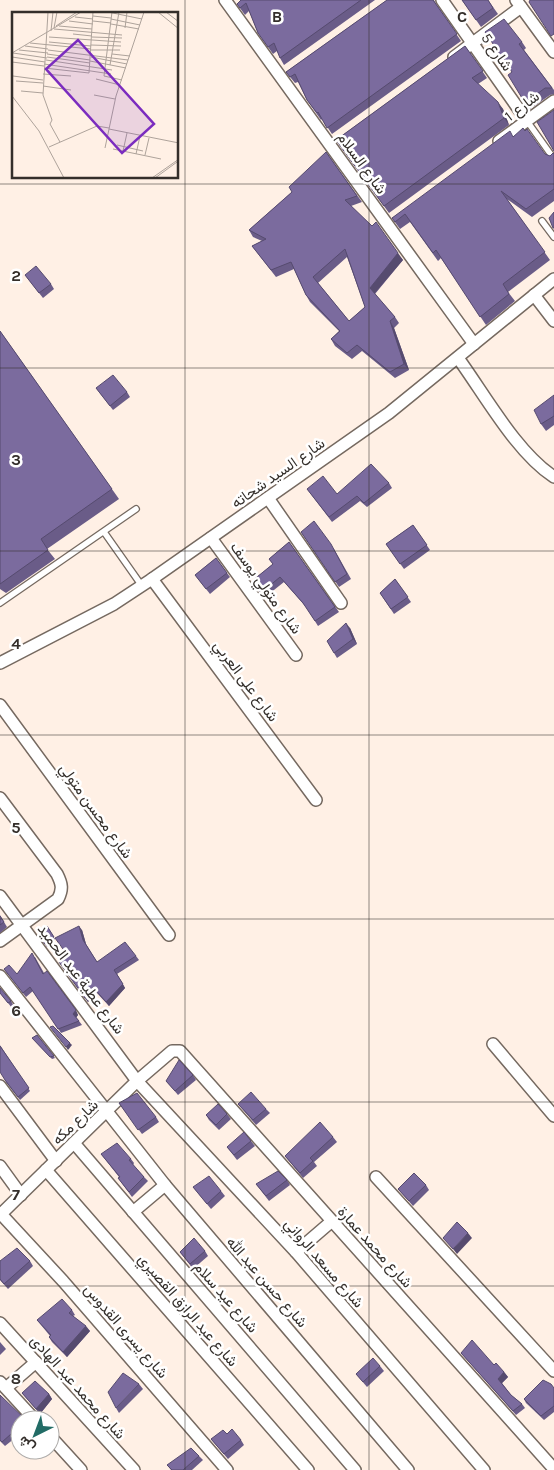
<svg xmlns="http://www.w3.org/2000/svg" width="554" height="1470" viewBox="0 0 554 1470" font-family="Karla,Vazirmatn,sans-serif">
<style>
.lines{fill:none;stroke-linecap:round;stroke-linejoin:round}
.lane-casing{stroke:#756960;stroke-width:8}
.street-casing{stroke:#756960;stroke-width:14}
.lane{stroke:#fff;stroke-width:5.5}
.street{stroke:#fff;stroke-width:11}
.wall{fill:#6a5c88;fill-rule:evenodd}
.shaded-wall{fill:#564b6f}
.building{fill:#7b6b9e;stroke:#564b6f;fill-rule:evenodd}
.grid{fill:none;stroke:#342f2b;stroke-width:1;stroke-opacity:0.55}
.labels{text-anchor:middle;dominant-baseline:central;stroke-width:5;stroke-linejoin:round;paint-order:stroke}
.street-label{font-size:15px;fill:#342f2b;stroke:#fff}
.inset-road{fill:none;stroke:#aea39b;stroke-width:1}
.view{fill:#7b2cbf;fill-opacity:0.15;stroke:#7b2cbf;stroke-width:2.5}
.inset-edge{fill:none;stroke:#342f2b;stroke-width:2.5}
.grid-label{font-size:16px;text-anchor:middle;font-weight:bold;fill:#342f2b;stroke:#fff;stroke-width:5;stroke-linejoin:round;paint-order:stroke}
</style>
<rect width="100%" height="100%" fill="#fff0e5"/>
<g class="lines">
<defs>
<g id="lane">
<polyline points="527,121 554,159"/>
<polyline points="542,221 554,237"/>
<polyline points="104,532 142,586"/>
<polyline points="0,603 136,509"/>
</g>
<g id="street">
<polyline points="225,0 474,344"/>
<polyline points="442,0 527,121"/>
<polyline points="516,0 554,52"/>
<polyline points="454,57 521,7"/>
<polyline points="499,141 554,101"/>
<polyline points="534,295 554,321"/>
<path d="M458,358C485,395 516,452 554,477"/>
<polyline points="268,498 341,603"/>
<polyline points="211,538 296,655"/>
<polyline points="152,579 316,800"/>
<polyline points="0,663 114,604 152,579 389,413 554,279"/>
<polyline points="0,705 169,935"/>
<path d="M0,798L57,874C62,884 63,889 58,899L0,941"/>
<polyline points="0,896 137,1081 296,1252 484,1470"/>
<polyline points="0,976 165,1185 408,1470"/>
<polyline points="493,1044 554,1116"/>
<polyline points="0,1086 56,1161"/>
<polyline points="74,1143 355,1470"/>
<polyline points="0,1166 21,1195"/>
<polyline points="46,1170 308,1470"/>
<polyline points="376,1177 554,1371"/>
<polyline points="133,1212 165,1185"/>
<polyline points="0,1213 63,1281 227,1470"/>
<polyline points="0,1215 137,1081 172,1051 180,1051 554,1469"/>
<polyline points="296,1252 332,1221"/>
<polyline points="0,1323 134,1470"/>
<polyline points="0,1382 35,1420"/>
<polyline points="6,1388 36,1362"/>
<polyline points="50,1436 81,1470"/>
</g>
</defs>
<use href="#lane" class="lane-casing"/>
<use href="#street" class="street-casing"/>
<use href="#lane" class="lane"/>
<use href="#street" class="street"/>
</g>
<g class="wall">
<polygon points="241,0 375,0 284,65 280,58 277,51 273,54 258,33 249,11 245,15 237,4"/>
<polygon points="387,0 434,0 436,4 461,41 332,134 322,119 321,120 307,100 298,82 295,83 286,72"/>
<polygon points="462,0 488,0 498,14 481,27"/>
<polygon points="485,32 522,42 526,48 524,50 554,90 554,94 550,95 530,109 525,103 512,72"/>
<polygon points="465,46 487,78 478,84 503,109 509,125 389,213 336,140"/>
<polygon points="525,131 545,154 550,156 554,154 554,201 532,217 507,199 550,260 508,292 515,301 486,325 441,258 438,261 410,222 400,229 392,218 514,136"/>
<path d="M326,152L362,202L351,206L403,260L375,294L395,317L399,323L394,328L409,370L395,378L362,351L352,359L335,346L331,339L339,331L310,302L306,295L294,269L276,277L252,246L262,241L253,237L249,230L292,192ZM347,257L365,307L349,321L318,283Z"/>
<polygon points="25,275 51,284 54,289 43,298"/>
<polygon points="0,331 119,499 47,549 55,559 6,593 0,589"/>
<polygon points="96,388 127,392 130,397 113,410"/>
<polygon points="554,395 554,425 546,431 541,424"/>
<polygon points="389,483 392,488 367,507 360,501 332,522 307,489 337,494"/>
<polygon points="413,525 430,550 404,569 386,544"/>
<polygon points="301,532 334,549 351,579 339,587"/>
<polygon points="289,542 339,612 318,626 306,607 284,582 264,598 252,581 273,564 269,559"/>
<polygon points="216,558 230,577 210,594 195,575"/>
<polygon points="395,579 411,602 394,614 380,593"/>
<polygon points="350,628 357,644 337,658 334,653"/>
<polygon points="0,915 7,927 0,933"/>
<polygon points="47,926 55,939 47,947 39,935"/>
<polygon points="82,930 86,944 97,962 136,956 139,960 117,974 125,988 109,1006 96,992 88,1002 59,962 68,956"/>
<polygon points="35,957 44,973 78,1015 76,1017 82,1025 61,1033 33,991 26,997 4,969 17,974"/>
<polygon points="0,993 11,1001 14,1006 12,1008"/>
<polygon points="37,1035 55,1058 52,1059 34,1040 32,1038"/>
<polygon points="0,1045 30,1091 20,1100 6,1082"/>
<polygon points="193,1075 196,1080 178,1095 166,1081"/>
<polygon points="119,1103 156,1117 159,1122 142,1134"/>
<polygon points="238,1104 266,1109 270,1113 256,1125"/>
<polygon points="227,1114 231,1119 219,1130 209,1120 206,1115"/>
<polygon points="333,1137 337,1142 314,1162 317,1166 303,1178 285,1156"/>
<polygon points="251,1141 255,1146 237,1160 227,1147"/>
<polygon points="101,1154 131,1159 134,1163 133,1165 144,1177 148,1181 132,1197 118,1178 119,1177"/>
<polygon points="287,1180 290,1185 269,1201 256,1184"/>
<polygon points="426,1185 429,1190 413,1206 398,1189"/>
<polygon points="193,1187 221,1191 225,1196 211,1209"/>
<polygon points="205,1251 208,1256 193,1269 180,1252"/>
<polygon points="0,1261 30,1261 33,1266 8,1289 0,1280"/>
<polygon points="72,1310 75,1315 73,1316 90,1331 67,1357 52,1342 49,1337 50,1336 37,1320"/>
<polygon points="0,1342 6,1349 0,1355"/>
<polygon points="461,1353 494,1365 504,1372 508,1377 502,1383 511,1395 522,1404 525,1408 516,1415"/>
<polygon points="380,1366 384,1371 367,1387 356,1374"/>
<polygon points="139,1384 143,1389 119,1413 116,1408"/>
<polygon points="554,1388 554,1412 544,1420 526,1403 524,1399"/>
<polygon points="22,1393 49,1394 52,1399 40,1414"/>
<polygon points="0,1395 20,1420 20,1434 5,1446 0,1441"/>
<polygon points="227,1434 241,1440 244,1445 228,1459 211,1439"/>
<polygon points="199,1456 203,1460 192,1470 171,1470 167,1465"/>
</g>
<g class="shaded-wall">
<polygon points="498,102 503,109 509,125 504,118"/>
<polygon points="398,253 403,260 374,294 370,288"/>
<polygon points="390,321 394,328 409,370 404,364"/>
<polygon points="346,623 350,628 357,644 353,639"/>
<polygon points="79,926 82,930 86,944 83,940"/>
<polygon points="117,974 125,988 109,1006 106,1002"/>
<polygon points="93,987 96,992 88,1002 85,998"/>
<polygon points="76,1010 78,1015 76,1018 73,1014"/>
<polygon points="70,1043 72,1045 68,1050 66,1047"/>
<polygon points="468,1233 472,1238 457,1254 453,1249"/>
<polygon points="86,1326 90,1331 67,1357 63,1352"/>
<polygon points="504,1372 508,1377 501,1384 498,1379"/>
<polygon points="49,1394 52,1399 40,1414 36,1409"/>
</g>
<g class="building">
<polygon points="241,0 361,0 280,58 274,43 268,47 258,33 246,3 240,8 237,4"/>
<polygon points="387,0 433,0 457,34 327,128 318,112 317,113 307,100 295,74 290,77 286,72"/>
<polygon points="462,0 488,0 493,8 476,20"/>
<polygon points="530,0 554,0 554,34 551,36 529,2"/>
<polygon points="504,19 522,42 519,44 552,88 545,88 525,103 508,75 512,72 485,32"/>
<polygon points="465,46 483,71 472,78 498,102 504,118 384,206 336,140"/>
<polygon points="554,110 554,151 537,122"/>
<polygon points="523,128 525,131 527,129 545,154 550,156 553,153 554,154 554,189 526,209 501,191 545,252 503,284 509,294 480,317 436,250 433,253 405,214 395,222 392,218 510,131 513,137"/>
<path d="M326,152L357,196L345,200L372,226L376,222L398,253L370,288L395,317L390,321L404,364L390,372L357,345L347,353L331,339L340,331L306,295L291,262L271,270L252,246L266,239L249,230L292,192L289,187ZM345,249L365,307L349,321L313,277Z"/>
<polygon points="554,212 554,228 553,228 549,218"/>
<polygon points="36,266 51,284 39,293 25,275"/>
<polygon points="0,331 112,489 41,539 48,550 0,584"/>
<polygon points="113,375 127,392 110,406 96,388"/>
<polygon points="554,395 554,416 541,424 534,410"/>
<polygon points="371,464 389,483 364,503 357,496 329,517 307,489 323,476 337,494"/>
<polygon points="314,521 331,544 347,574 335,582 301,532"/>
<polygon points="413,525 427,545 400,564 386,544"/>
<polygon points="289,542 335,607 315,621 303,603 280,577 261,593 252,581 273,564 269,559"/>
<polygon points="216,558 227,573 206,589 195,575"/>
<polygon points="395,579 408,597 391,609 380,593"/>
<polygon points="346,623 353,639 334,653 327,641"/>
<polygon points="0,916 4,922 0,925"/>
<polygon points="47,926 54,937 45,944 39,935"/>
<polygon points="79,926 83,940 97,962 125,942 136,956 114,970 123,984 106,1002 93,987 85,998 59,962 68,956 55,938"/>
<polygon points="32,953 43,974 47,971 76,1010 73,1014 79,1021 58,1029 30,987 23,993 4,969 9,965 17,974"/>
<polygon points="0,988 11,1001 8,1003 0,993"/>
<polygon points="53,1026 70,1043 66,1047 50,1027"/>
<polygon points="37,1035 54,1056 50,1057 32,1038"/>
<polygon points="0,1046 29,1088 18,1097 5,1080 0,1072"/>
<polygon points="179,1060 193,1075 175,1091 166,1081"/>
<polygon points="251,1092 266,1109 253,1120 238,1104"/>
<polygon points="137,1093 156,1117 138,1130 119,1103"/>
<polygon points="218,1104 227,1114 216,1125 206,1115"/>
<polygon points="320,1122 333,1137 310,1158 313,1161 300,1173 285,1156"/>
<polygon points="244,1132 251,1141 234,1155 227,1147"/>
<polygon points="117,1143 131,1159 129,1160 144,1177 129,1192 118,1178 120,1177 101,1154"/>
<polygon points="278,1171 287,1180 266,1196 256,1184"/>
<polygon points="414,1173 426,1185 409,1201 398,1189"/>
<polygon points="209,1176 221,1191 207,1204 193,1187"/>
<polygon points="457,1222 468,1233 453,1249 443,1238"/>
<polygon points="194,1238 205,1251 190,1264 180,1252"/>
<polygon points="17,1248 30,1261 4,1284 0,1279 0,1261"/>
<polygon points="62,1299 72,1310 69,1313 86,1326 63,1352 49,1337 51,1335 37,1320"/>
<polygon points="472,1340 494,1365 496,1363 504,1372 498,1379 511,1395 522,1404 513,1411 461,1353"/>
<polygon points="373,1358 380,1366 363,1382 356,1374"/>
<polygon points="123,1373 139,1384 116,1408 108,1392"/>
<polygon points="543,1380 551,1384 554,1388 554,1406 541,1416 524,1399"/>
<polygon points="35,1381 49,1394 36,1409 22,1393"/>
<polygon points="0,1395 26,1420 20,1420 20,1426 2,1442 0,1440"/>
<polygon points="232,1429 241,1440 224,1454 211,1439 223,1430 227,1434"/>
<polygon points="191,1448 199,1456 183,1470 172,1470 167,1465"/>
</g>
<path class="grid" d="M185,0V1470M369,0V1470M0,184H554M0,368H554M0,551H554M0,735H554M0,919H554M0,1102H554M0,1286H554"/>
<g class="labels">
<g class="street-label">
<text transform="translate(497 52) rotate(55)">شارع 5</text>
<text transform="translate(522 106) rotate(-37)">شارع 1</text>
<text transform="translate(362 163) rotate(54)">شارع السلام</text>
<text transform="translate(278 473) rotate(-35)">شارع السيد شحاته</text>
<text transform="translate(266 588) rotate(54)">شارع متولي يوسف</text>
<text transform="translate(246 681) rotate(53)">شارع على العربي</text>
<text transform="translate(96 811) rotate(54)">شارع محسن متولي</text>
<text transform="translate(81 979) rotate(53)">شارع عطية عبد الحميد</text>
<text transform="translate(75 1122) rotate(-44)">شارع مكه</text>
<text transform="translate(375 1247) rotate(48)">شارع محمد عمارة</text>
<text transform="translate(324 1263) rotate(49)">شارع مسعد الرواني</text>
<text transform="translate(267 1282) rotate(49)">شارع حسن عبد الله</text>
<text transform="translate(226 1297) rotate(49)">شارع عيد سلام</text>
<text transform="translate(188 1310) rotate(49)">شارع عبد الرازق القصيري</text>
<text transform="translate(126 1331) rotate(49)">شارع يسرى القدوس</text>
<text transform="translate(78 1387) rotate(48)">شارع محمد عبد الهادى</text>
</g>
</g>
<g transform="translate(12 12)">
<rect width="166" height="166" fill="#fff0e5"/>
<path class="inset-road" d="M36,0L31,83L40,108L38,112L48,130M96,0L130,7M100,0L92,64L110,68M146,0L167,17M154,0L167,10M81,4L99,6M63,5L81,7M99,7L128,13M57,9L81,12M81,9L99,11M99,12L127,17M44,14L65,0M47,14L80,17M42,16L45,0M113,16L115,0M42,17L110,23M39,19L41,0M61,22L80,24M37,25L109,30M80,25L110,26M37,30L79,34M18,31L79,37M79,33L109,34M13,34L36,37M7,38L36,41M36,38L116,48M79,38H108M0,41L69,0M1,41L35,46M35,42L78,48M100,42L118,44M0,45L33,50M35,45L78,51M79,45L115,52M34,48L100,58M78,49L114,56M0,50L32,54M32,52L99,62M98,53L107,0M32,56L77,61L81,0M31,62L59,64M1,64L31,68M84,67L108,73M4,69L31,71M31,74L59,78M9,79L31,81M82,83L103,87M0,84L27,119L52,166M97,117L167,131M105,133L131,139M37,135L85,114L97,116M93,136L104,84L132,0M101,137L149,147M111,139L115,121M124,142L128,124M133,143L137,126M140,166L167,147M143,166L165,150"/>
<path class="view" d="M66,28L142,112L110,141L34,57Z"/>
<rect width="166" height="166" class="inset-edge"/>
</g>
<g class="grid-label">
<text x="277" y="22">B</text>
<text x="462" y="22">C</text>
<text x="16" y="281">2</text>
<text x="16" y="465">3</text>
<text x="16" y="649">4</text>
<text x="16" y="833">5</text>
<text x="16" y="1016">6</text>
<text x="16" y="1200">7</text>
<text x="16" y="1384">8</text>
</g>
<g transform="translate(35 1435) rotate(222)"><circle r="24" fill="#ffffff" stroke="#aeacaa"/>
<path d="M0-4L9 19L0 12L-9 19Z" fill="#226c66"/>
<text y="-8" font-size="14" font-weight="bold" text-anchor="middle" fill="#342f2b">ش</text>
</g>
</svg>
